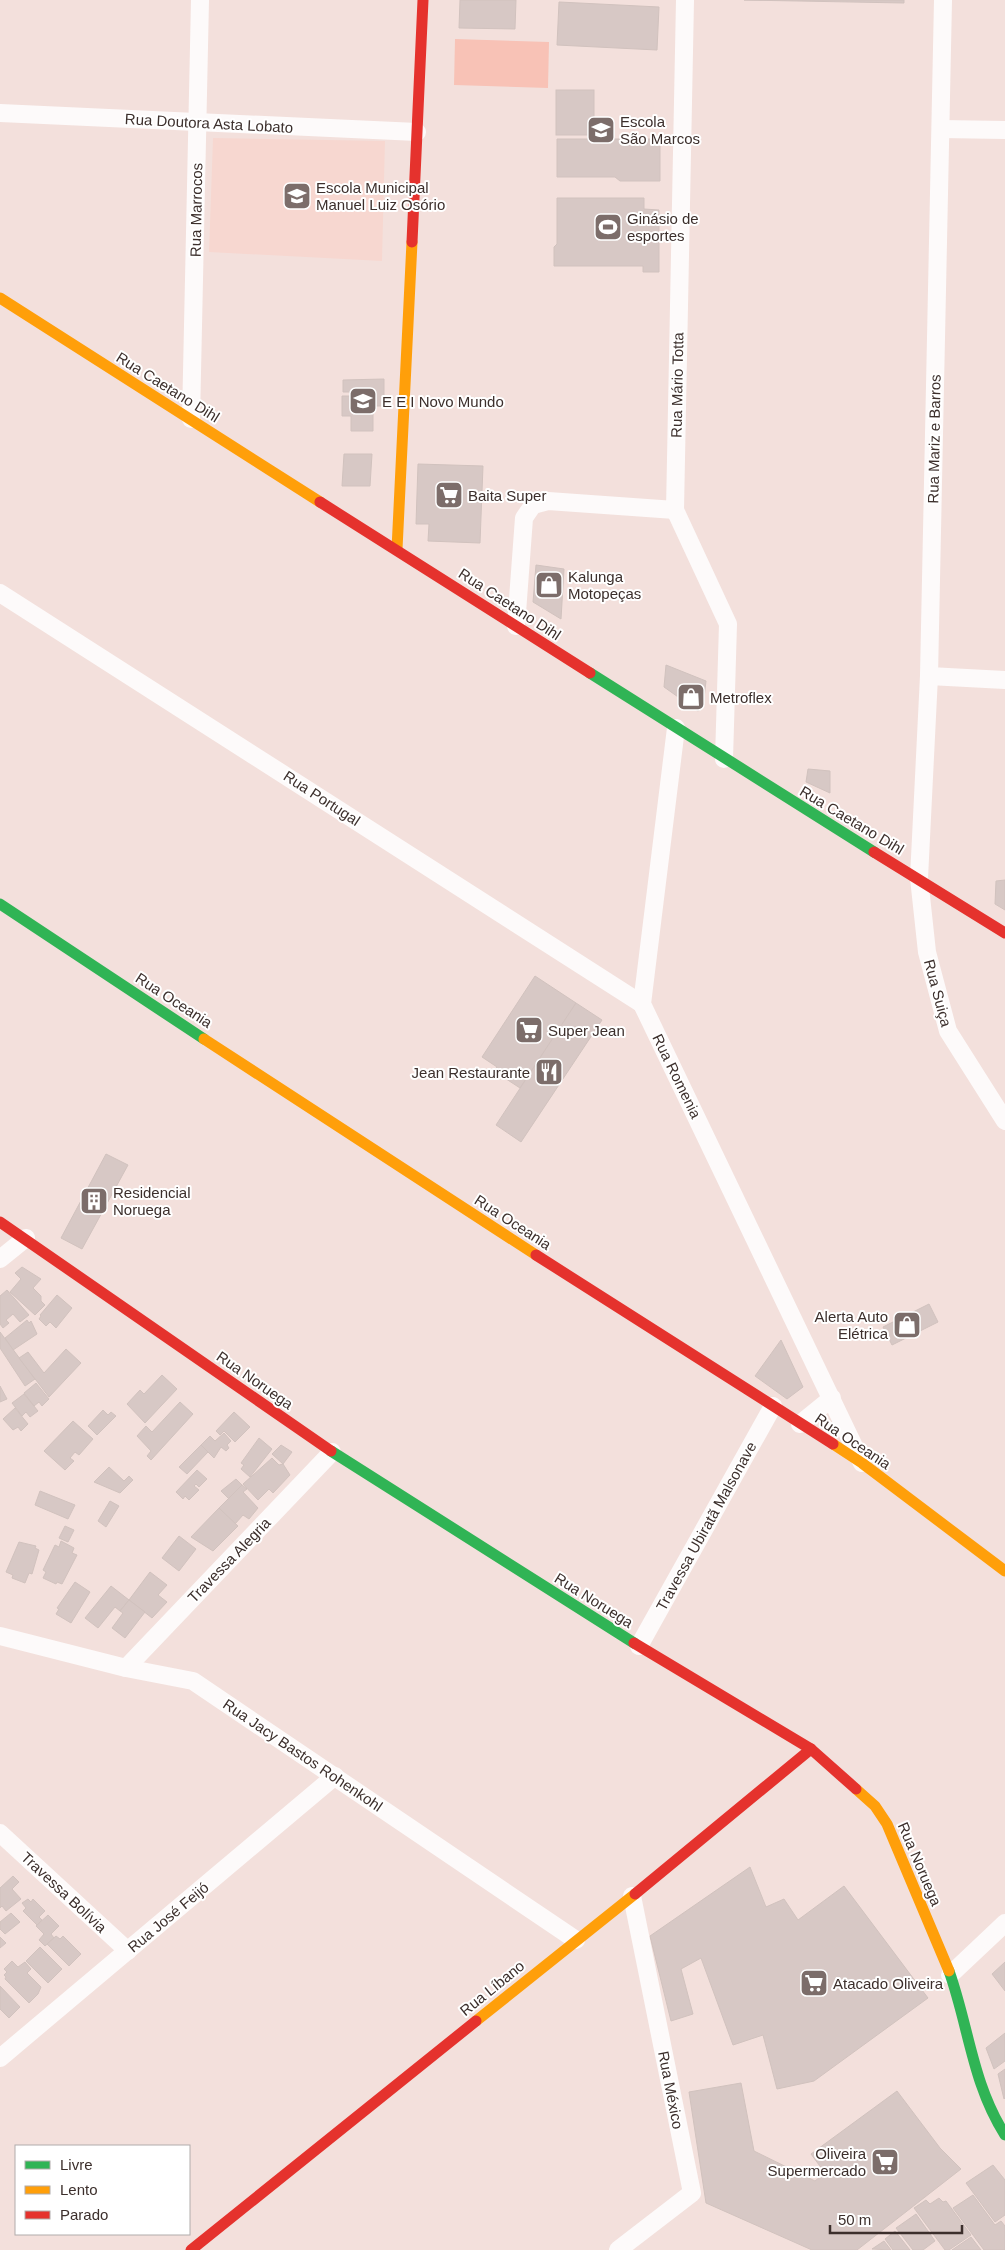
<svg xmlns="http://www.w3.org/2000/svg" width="1005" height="2250" viewBox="0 0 1005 2250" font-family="Arial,sans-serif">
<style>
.built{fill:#f7d7d0}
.green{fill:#f8c2b6}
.building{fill:#d7c8c5;stroke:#d1c2be}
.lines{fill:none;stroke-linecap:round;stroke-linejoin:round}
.street{stroke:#fdfafa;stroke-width:18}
.fast{stroke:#30b455;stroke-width:11}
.slow{stroke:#ff9f0a;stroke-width:11}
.jam{stroke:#e5322d;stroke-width:11}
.labels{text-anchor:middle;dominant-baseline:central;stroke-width:4;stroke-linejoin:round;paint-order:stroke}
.poi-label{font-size:15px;fill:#3c2f2c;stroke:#fff;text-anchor:start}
.street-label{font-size:15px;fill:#3c2f2c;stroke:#fff}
</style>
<rect width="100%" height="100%" fill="#f3e0dc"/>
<polygon class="built" points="213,138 385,141 382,261 209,252"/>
<polygon class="green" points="455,39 549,42 548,88 454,85"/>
<g class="building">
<polygon points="460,0 516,0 515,29 459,28"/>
<polygon points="744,0 904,0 904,3"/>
<polygon points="559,2 659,7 657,50 557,45"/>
<rect x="556" y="90" width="38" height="45"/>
<polygon points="557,139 660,139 660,181 620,181 615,177 557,177"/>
<polygon points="557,198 644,198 644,209 659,210 659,272 643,272 643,266 554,266 554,247 557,244"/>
<polygon points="384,379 384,406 373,406 373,431 351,431 351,416 342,416 342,396 350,396 350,392 343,392 343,380"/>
<polygon points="344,454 372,454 370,486 342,486"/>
<polygon points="418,464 483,466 480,543 428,541 429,524 416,524"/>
<polygon points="536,565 564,569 561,619 533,602"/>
<polygon points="666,665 706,681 703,707 698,711 664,687"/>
<polygon points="808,769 830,771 830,793 806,782"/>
<polygon points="1005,880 1005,910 995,904 996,881"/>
<polygon points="535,976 576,1003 520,1088 494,1071 497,1067 482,1057"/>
<polygon points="576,1003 602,1020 521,1142 496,1125"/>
<polygon points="106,1154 128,1165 82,1249 61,1238"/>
<polygon points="22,1267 41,1279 33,1288 41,1296 41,1301 45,1305 35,1315 10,1292 21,1279 15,1273"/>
<polygon points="7,1290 29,1315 20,1322 13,1314 6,1320 9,1323 3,1328 0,1324 0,1296"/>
<polygon points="57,1295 72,1308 56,1328 50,1322 46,1326 39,1319 41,1316 40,1315"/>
<polygon points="929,1304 938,1322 892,1345 883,1327"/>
<polygon points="27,1320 29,1323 31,1321 37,1334 13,1350 5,1338"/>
<polygon points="0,1332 35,1379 25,1386 0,1348"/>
<polygon points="781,1340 803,1387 787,1399 755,1376"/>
<polygon points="66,1349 81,1363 49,1397 19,1358 28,1352 44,1373"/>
<polygon points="162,1375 177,1389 145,1423 127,1404 140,1390 144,1394"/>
<polygon points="36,1383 49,1399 42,1406 39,1402 34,1406 24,1393"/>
<polygon points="0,1386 7,1399 0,1402"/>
<polygon points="24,1394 38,1411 30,1417 26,1412 22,1416 12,1403"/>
<polygon points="180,1402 193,1414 151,1460 147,1456 151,1451 137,1436 146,1426 152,1432"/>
<polygon points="15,1408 28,1424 21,1431 18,1427 13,1430 3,1419"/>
<polygon points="103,1410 108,1415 111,1412 116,1416 97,1435 88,1426"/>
<polygon points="234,1412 250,1427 235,1442 224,1431 220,1435 216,1431"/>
<polygon points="73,1421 93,1439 79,1455 75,1452 70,1458 74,1461 65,1470 44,1451"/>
<polygon points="224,1433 231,1441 227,1445 229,1448 226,1451 221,1447 214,1458 201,1445 210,1436 215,1441"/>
<polygon points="259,1438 272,1449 250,1477 241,1469 244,1465 241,1463"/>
<polygon points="201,1445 208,1452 187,1474 179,1467"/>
<polygon points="281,1445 292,1452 283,1464 272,1454"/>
<polygon points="272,1458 279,1465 283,1464 290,1475 273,1493 269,1489 258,1500 243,1484"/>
<polygon points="109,1467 124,1481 129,1476 133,1480 120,1493 94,1482"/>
<polygon points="197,1470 207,1479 199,1487 196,1484 194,1486 199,1490 189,1500 185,1496 183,1499 176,1492"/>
<polygon points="236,1479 242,1485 229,1499 221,1491"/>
<polygon points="242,1485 247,1489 243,1492 258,1508 249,1519 243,1515 235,1524 219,1508"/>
<polygon points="40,1491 75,1505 68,1519 35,1505"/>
<polygon points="110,1501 119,1506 106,1527 98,1521"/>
<polygon points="219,1508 238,1526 213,1551 191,1537"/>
<polygon points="65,1526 74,1530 68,1542 59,1538"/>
<polygon points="179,1536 196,1549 179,1571 162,1558"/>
<polygon points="61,1541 74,1548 72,1553 77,1555 62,1584 57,1582 56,1584 43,1578 46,1572 43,1570 55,1545 59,1547"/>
<polygon points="19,1542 36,1546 35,1548 39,1550 32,1574 29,1573 25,1583 12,1578 13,1575 6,1572"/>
<polygon points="150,1572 167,1585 158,1595 167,1602 152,1618 129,1600"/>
<polygon points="75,1582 90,1592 71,1623 56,1614 59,1609 57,1608"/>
<polygon points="111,1586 129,1600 120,1611 115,1607 98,1628 85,1618"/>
<polygon points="129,1600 145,1612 125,1638 112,1628 123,1613 120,1611"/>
<polygon points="750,1867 766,1907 784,1899 798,1920 844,1886 928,1998 814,2081 777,2089 763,2035 733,2045 701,1958 681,1969 693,2014 671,2021 650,1936"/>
<polygon points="13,1876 19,1882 12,1889 21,1899 6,1911 2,1906 0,1908 0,1888"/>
<polygon points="28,1899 31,1902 33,1899 45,1911 39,1917 42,1920 37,1925 23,1911 26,1908 22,1903"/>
<polygon points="11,1913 20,1922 5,1934 0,1929 0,1922"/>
<polygon points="48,1915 59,1926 51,1934 54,1938 45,1946 39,1940 44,1934 36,1926"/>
<polygon points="56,1936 60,1939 63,1936 81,1954 69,1966 47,1944"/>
<polygon points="0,1937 6,1943 0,1948"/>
<polygon points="40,1947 62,1969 48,1983 26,1961"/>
<polygon points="12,1961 18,1967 25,1962 31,1969 27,1973 41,1987 38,1994 29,2003 5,1979 6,1977 4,1975 7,1972 4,1969"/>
<polygon points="1005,1962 1005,1991 992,1974"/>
<polygon points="0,1986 20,2007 9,2018 0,2009"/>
<polygon points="1005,2033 1005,2061 994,2069 986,2048"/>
<polygon points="1005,2069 1005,2098 1004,2099 998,2074"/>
<polygon points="741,2083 754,2151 815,2181 825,2173 811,2154 897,2091 940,2148 961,2169 857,2250 812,2250 706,2203 689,2092"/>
<polygon points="993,2165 1005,2180 1005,2215 995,2222 966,2183"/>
<polygon points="973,2195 995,2225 1001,2221 1005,2226 1005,2250 984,2250 953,2208"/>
<polygon points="939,2198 943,2202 946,2201 971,2235 949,2250 945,2250 914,2208 926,2200 930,2204"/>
<polygon points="916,2214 935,2241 923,2250 913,2250 896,2228"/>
<polygon points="895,2231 910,2250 893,2250 885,2239"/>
<polygon points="971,2237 981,2250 952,2250"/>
<polygon points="884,2241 891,2250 872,2249"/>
</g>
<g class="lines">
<g class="street">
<polyline points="685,0 675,510 728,624 724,759"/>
<polyline points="943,0 929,676 919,878 927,952 948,1031 1005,1121"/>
<polyline points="0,113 417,132"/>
<polyline points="941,129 1005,130"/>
<polyline points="191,419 200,0"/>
<polyline points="0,593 642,1004"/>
<polyline points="516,626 524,518 533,505 548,501 675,510"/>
<polyline points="929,676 1005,680"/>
<polyline points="676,728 642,1004 862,1463"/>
<polyline points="0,1259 26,1238"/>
<polyline points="800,1424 832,1398"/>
<polyline points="0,1636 126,1668 193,1681 576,1940"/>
<polyline points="639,1646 773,1406"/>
<polyline points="126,1668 332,1452"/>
<polyline points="0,1833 128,1951"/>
<polyline points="950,1975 1005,1923"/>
<polyline points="0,2058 335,1776"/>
<polyline points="618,2250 692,2193 632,1896"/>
</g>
<g class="fast">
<polyline points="590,673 874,852"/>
<polyline points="0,904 204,1039"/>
<polyline points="331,1451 634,1643"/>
<path d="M949,1971C969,2027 972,2083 1005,2135"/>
</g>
<g class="slow">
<polyline points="0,298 320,502"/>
<polyline points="397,549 412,242"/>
<polyline points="204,1039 536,1255"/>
<polyline points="833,1444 862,1463 1005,1571"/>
<polyline points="856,1789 875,1806 887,1824 949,1971"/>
<polyline points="476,2021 635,1894"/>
</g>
<g class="jam">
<polyline points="412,242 423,0"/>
<polyline points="320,502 590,673"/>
<polyline points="874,852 1005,933"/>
<polyline points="0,1222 331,1451"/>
<polyline points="536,1255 833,1444"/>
<polyline points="634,1643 811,1749 856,1789"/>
<polyline points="635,1894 811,1749"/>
<polyline points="191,2250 476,2021"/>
</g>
</g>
<defs>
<symbol id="school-square" viewBox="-11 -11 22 22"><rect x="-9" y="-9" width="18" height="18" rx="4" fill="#7c6d6a" stroke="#fff"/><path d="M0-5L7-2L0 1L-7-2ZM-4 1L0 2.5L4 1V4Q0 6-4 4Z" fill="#fff"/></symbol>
<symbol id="stadium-square" viewBox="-11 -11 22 22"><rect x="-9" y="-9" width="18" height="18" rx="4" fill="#7c6d6a" stroke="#fff"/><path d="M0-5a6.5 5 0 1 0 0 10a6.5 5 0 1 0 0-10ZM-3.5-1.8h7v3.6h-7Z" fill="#fff"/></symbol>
<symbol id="supermarket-square" viewBox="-11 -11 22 22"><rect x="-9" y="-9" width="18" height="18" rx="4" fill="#7c6d6a" stroke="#fff"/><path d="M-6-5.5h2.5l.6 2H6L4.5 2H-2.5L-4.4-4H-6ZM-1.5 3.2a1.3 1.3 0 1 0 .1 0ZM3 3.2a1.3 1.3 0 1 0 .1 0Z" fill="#fff"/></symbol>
<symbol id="shop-square" viewBox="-11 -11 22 22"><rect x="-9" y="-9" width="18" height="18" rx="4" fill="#7c6d6a" stroke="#fff"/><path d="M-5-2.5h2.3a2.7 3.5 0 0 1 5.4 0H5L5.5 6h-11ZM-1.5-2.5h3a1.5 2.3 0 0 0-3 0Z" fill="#fff"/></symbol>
<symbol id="restaurant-square" viewBox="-11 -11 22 22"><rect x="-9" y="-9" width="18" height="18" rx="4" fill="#7c6d6a" stroke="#fff"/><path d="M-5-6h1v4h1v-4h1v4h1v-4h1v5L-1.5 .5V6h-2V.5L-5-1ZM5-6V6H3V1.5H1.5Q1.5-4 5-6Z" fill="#fff"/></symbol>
<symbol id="building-square" viewBox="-11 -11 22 22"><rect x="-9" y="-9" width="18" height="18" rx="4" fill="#7c6d6a" stroke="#fff"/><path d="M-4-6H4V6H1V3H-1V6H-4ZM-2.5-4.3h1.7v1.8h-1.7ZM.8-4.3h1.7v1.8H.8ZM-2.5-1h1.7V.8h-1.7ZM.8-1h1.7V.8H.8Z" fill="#fff"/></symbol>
</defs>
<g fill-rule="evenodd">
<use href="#school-square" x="585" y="114" width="32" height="32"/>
<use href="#school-square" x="281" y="180" width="32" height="32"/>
<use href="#stadium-square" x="592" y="211" width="32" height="32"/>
<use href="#school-square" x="347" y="385" width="32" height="32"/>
<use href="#supermarket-square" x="433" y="479" width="32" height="32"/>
<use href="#shop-square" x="533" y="569" width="32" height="32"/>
<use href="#shop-square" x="675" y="681" width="32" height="32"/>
<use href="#supermarket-square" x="513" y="1014" width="32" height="32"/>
<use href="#restaurant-square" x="533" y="1056" width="32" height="32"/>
<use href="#building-square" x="78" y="1185" width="32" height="32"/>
<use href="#shop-square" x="891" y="1309" width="32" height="32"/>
<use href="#supermarket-square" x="798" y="1967" width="32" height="32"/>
<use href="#supermarket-square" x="869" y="2146" width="32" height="32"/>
</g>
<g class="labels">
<g class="poi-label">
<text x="620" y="121">Escola<tspan x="620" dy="17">São Marcos</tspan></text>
<text x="316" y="187">Escola Municipal<tspan x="316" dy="17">Manuel Luiz Osório</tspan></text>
<text x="627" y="218">Ginásio de<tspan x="627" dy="17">esportes</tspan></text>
<text x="382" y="401">E E I Novo Mundo</text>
<text x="468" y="495">Baita Super</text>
<text x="568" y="576">Kalunga<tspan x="568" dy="17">Motopeças</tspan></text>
<text x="710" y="697">Metroflex</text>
<text x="548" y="1030">Super Jean</text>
<text x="530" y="1072" text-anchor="end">Jean Restaurante</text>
<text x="113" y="1192">Residencial<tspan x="113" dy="17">Noruega</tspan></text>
<text x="888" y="1316" text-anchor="end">Alerta Auto<tspan x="888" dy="17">Elétrica</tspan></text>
<text x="833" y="1983">Atacado Oliveira</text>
<text x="866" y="2153" text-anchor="end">Oliveira<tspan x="866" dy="17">Supermercado</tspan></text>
</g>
<g class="street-label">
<text transform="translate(209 123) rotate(3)">Rua Doutora Asta Lobato</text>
<text transform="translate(196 210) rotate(-89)">Rua Marrocos</text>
<text transform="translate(677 385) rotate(-89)">Rua Mário Totta</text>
<text transform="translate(168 387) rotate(32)">Rua Caetano Dihl</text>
<text transform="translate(934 439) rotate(-89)">Rua Mariz e Barros</text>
<text transform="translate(510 604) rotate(33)">Rua Caetano Dihl</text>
<text transform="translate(322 798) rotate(33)">Rua Portugal</text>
<text transform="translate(852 820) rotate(31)">Rua Caetano Dihl</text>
<text transform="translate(938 993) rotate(75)">Rua Suiça</text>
<text transform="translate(174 1000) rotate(33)">Rua Oceania</text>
<text transform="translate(677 1076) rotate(64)">Rua Romenia</text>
<text transform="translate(513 1222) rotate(33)">Rua Oceania</text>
<text transform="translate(255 1380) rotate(35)">Rua Noruega</text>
<text transform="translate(853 1441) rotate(34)">Rua Oceania</text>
<text transform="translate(706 1526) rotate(-61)">Travessa Ubiratã Malsonave</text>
<text transform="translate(229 1560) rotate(-46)">Travessa Alegria</text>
<text transform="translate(594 1600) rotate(32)">Rua Noruega</text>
<text transform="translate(303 1755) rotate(34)">Rua Jacy Bastos Rohenkohl</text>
<text transform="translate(920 1864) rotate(67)">Rua Noruega</text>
<text transform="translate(64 1892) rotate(43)">Travessa Bolívia</text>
<text transform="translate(168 1917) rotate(-40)">Rua José Feijó</text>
<text transform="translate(492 1988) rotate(-39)">Rua Líbano</text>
<text transform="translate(671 2090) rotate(79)">Rua México</text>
</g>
</g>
<rect x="15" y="2145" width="175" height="90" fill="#ffffff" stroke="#b1acab"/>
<rect x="25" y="2161" width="25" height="8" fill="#30b455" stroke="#b1acab"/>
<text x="60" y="2170" font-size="15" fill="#3c2f2c">Livre</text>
<rect x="25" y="2186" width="25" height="8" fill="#ff9f0a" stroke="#b1acab"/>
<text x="60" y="2195" font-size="15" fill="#3c2f2c">Lento</text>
<rect x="25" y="2211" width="25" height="8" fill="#e5322d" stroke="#b1acab"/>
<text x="60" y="2220" font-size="15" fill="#3c2f2c">Parado</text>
<path d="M830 2225v8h132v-8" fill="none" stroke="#3c2f2c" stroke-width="2.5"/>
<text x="838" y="2225" font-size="15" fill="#3c2f2c" stroke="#ffffff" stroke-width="4" paint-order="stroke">50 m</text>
</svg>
